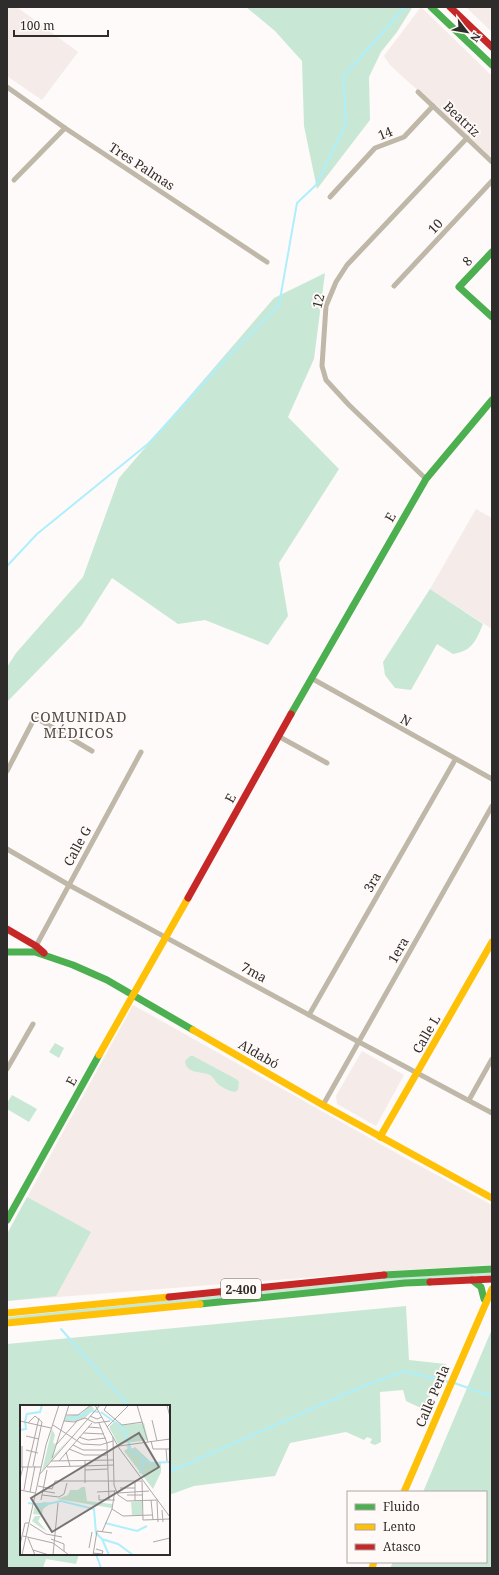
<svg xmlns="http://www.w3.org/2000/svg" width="499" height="1575" viewBox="0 0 499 1575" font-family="'Noto Serif',serif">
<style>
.built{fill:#f5ebe8}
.green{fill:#c8e8d5}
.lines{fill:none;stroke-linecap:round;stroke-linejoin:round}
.stream{stroke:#aeeffc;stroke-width:2}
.street{stroke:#bfb8a9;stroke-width:5}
.fast{stroke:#4caf50;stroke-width:7}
.slow{stroke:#ffc107;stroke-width:7}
.jam{stroke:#c62828;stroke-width:7}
.labels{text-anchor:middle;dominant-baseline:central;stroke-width:4;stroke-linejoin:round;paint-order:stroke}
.shield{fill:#fff9f7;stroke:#6d6a69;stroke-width:1}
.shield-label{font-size:12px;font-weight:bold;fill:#2f2d2c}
.street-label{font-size:13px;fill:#2f2d2c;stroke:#fff9f7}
.neighbourhood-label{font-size:14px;letter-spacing:1px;fill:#4d4745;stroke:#fff9f7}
.inset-river{fill:none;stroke:#aeeffc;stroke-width:2}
.inset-road{fill:none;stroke:#aba8a7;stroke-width:1}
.view{fill:#777574;fill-opacity:0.15;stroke:#777574;stroke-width:2}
.inset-edge{fill:none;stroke:#2f2d2c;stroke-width:2}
</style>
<rect width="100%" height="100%" fill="#fdfaf9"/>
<g class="built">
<polygon points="7,7 17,7 78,52 42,100 7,76"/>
<polygon points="421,7 492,76 492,158 390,65 384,56"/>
<polygon points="466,7 492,7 492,32"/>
<polygon points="476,509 492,518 492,629 430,589"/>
<polygon points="133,1005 400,1155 492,1205 492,1265 404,1270 7,1301 7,1234"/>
<polygon points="362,1051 404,1075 376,1126 337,1104 336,1096"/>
</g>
<g class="green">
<polygon points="246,7 412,8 397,32 381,52 369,77 370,120 317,189 304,126 302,61 275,31"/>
<polygon points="325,273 314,359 288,417 339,469 279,563 288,616 268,645 205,620 178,624 112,578 82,625 7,702 7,667 16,653 83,577 119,478 274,298"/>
<path d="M430,589L483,624C476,641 472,651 453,654L437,644L411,690L395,688L385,675L383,662Z"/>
<polygon points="55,1043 64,1048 59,1058 49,1052"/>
<path d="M190,1056H193L236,1079L239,1082L238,1090L235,1092C229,1091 220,1087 216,1082C214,1079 213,1077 210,1075C201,1071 186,1074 185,1061Z"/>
<polygon points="12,1095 37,1109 29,1122 7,1109 7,1103"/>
<polygon points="27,1197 91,1232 56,1296 7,1301 7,1234"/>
<polygon points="492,1272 491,1275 7,1320 7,1317 398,1277"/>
<polygon points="406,1306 409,1360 446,1364 423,1409 406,1401 403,1390 380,1392 381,1442 375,1445 370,1443 372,1439 367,1437 364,1440 346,1432 290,1443 275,1476 194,1486 169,1495 169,1406 21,1406 21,1554 79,1554 76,1564 46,1559 43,1568 7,1568 7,1344"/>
<polygon points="492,1329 492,1568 390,1568 393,1562 486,1562 486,1492 423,1492"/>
</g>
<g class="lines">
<g class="stream">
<polyline points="7,566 37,534 149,443 221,364 279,305 297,203 316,185 346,123 343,77 405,7"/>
<polyline points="61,1329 129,1406"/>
<polyline points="454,1383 492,1396"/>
<polyline points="169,1462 174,1470"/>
<polyline points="169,1472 366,1385 404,1371 449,1382"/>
<polyline points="96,1554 101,1568"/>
</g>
<g class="street">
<polyline points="7,87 65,128 267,262"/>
<polyline points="418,92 492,162"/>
<polyline points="14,180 65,128"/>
<polyline points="330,197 375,148 404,137 433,106"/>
<polyline points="394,286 492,181"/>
<polyline points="426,479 349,405 326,380 322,366 326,306 336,282 347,265 467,138"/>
<polyline points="311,678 492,779"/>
<polyline points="278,736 327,763"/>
<polyline points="7,771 34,719 38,719 92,751"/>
<polyline points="7,849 69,885 359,1042 492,1113"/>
<polyline points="35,949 36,946 141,752"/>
<polyline points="309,1015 455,760"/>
<polyline points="7,1069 33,1024"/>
<polyline points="469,1100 492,1059"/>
<polyline points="323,1105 492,806"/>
</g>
<g class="fast">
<polyline points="431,7 492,65"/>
<polyline points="492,252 459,287 492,317"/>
<polyline points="291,714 426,479 492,400"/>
<polyline points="7,952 35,952 73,965 107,980 193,1030"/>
<polyline points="7,1220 99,1055"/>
<polyline points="384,1275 492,1269"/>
<polyline points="472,1280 481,1287 484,1299"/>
<polyline points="200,1304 405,1283 430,1282"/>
</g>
<g class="slow">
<polyline points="193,1030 323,1105 492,1198"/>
<polyline points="99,1055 188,898"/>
<polyline points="380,1137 492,942"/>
<polyline points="7,1313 169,1297"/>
<polyline points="7,1323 200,1304"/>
<polyline points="404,1492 492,1289"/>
<polyline points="372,1568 374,1562"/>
</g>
<g class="jam">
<polyline points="450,7 492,47"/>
<polyline points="188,898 291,714"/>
<polyline points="7,929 36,946 44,953"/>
<polyline points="430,1282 492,1279"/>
<polyline points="169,1297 384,1275"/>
</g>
</g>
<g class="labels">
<rect class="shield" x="221" y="1279" width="40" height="20" rx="3"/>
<g class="shield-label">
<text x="241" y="1289">2-400</text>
</g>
<g class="street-label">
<text transform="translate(462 119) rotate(43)">Beatriz</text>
<text transform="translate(385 133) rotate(-22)">14</text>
<text transform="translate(142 166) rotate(33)">Tres Palmas</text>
<text transform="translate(435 226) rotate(-47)">10</text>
<text transform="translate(467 261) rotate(-47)">8</text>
<text transform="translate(318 301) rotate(-75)">12</text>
<text transform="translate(390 517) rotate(-60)">E</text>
<text transform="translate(406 720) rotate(29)">N</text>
<text transform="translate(230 798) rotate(-61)">E</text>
<text transform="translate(77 846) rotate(-62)">Calle G</text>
<text transform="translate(372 882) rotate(-60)">3ra</text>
<text transform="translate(398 950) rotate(-60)">1era</text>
<text transform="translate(254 972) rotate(29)">7ma</text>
<text transform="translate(426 1034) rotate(-60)">Calle L</text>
<text transform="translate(259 1054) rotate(30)">Aldabó</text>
<text transform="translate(71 1081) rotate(-61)">E</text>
<text transform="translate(432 1396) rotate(-67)">Calle Perla</text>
</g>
<g class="neighbourhood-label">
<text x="79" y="716">COMUNIDAD<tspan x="79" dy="16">MÉDICOS</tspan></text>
</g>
</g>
<g transform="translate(20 1405)">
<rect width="150" height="150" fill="#fdfaf9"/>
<path d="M71,0L74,4L65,13L57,16H44L46,11L61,9ZM95,16L102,20L124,18L128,35L98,39L89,22ZM32,24L35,30L33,38L36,39L32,52L51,32L22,66ZM110,40L111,44L115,42L132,58H141V67L133,84L104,46L108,43L106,41ZM62,82H65L67,96L92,99V103L37,94L48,90L50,85H58ZM122,96V110H112L111,97ZM25,97L31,98L23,104L22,110L13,109L15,99ZM15,111H21L18,116L27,127L12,116Z" fill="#c8e8d5"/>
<path class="inset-river" d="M81,7L104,24L111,45L129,58L150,57M46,13L52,14L70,6L78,7M0,25L6,24L5,16L7,9L20,7L22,0M120,68L124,55M8,98L23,100L41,96L74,104L76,128L82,134L98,139L113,150M85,118L117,126L127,121M82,134L89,150"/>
<path class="inset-road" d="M75,0L99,43L150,112M87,0L84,5L102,20L123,17M117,0L128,37M147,0L150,12M46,10H58L71,0M70,11L77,14L82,12M132,15L137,36M0,16L31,23M44,16L54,17L65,13L75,18L90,16M8,18L15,11L22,17L13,61M79,18L87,38L89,95M33,20L62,39L80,40L93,36M68,22L81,23M87,22L109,0M63,28L84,29M6,31L19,34M59,32L68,35L86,33M93,32L94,80L98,90L107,96L138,95M131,36L133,44H150M36,40L57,16M53,40L63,45H87M99,41L150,34M49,44L64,50H87M146,44L147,56M6,45L18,48M46,47L50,61M32,53L49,0M65,55V78M31,56L94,55M39,56L72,18M8,61L19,13M0,62H21M2,62V41M27,62L94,60M65,65L88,64M20,69L80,0M0,74L3,62M122,76L123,115L150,114M115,77V96M18,81L32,84L35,76H122M100,83H115M0,85L15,88M4,85L8,61M23,86L35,88M10,87L15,61M77,87L95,86M98,88L129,86M22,90L39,92L44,89L47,78M79,90V95H95M107,90H123M21,95L27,65M131,95L133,115M137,96L138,117M92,104L103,111L132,110M142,105L143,117M10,119L26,129L42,132M82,127L92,104L95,85M3,131L33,138L49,150M8,133L15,150M31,134L44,139V146M133,137L150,133M0,140L5,118H9M69,143L72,127M13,145L29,150M73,148L82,149L83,146L76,144M2,150L26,40L39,0M33,150L38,98M73,150L77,126L92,128"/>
<path class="view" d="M119,28L139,62L32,127L11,93Z"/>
<rect width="150" height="150" class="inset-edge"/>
</g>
<rect width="499" height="1575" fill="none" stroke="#2f2d2c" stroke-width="16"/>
<rect x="347" y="1491" width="140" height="72" fill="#fff9f7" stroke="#aca7a6"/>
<rect x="355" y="1504" width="20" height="6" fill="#4caf50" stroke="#aca7a6"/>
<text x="383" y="1511" font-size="12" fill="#2f2d2c">Fluido</text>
<rect x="355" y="1524" width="20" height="6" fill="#ffc107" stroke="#aca7a6"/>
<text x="383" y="1531" font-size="12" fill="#2f2d2c">Lento</text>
<rect x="355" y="1544" width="20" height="6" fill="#c62828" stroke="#aca7a6"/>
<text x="383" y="1551" font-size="12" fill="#2f2d2c">Atasco</text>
<g transform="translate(467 32) rotate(121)" stroke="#fff9f7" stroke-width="3" paint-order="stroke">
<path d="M0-3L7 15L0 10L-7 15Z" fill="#2f2d2c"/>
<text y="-6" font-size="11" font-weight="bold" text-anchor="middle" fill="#2f2d2c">N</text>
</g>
<path d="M14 30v6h94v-6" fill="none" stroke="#2f2d2c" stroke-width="2"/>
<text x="20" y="30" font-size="12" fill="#2f2d2c" stroke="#fff9f7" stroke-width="3" paint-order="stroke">100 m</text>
</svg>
